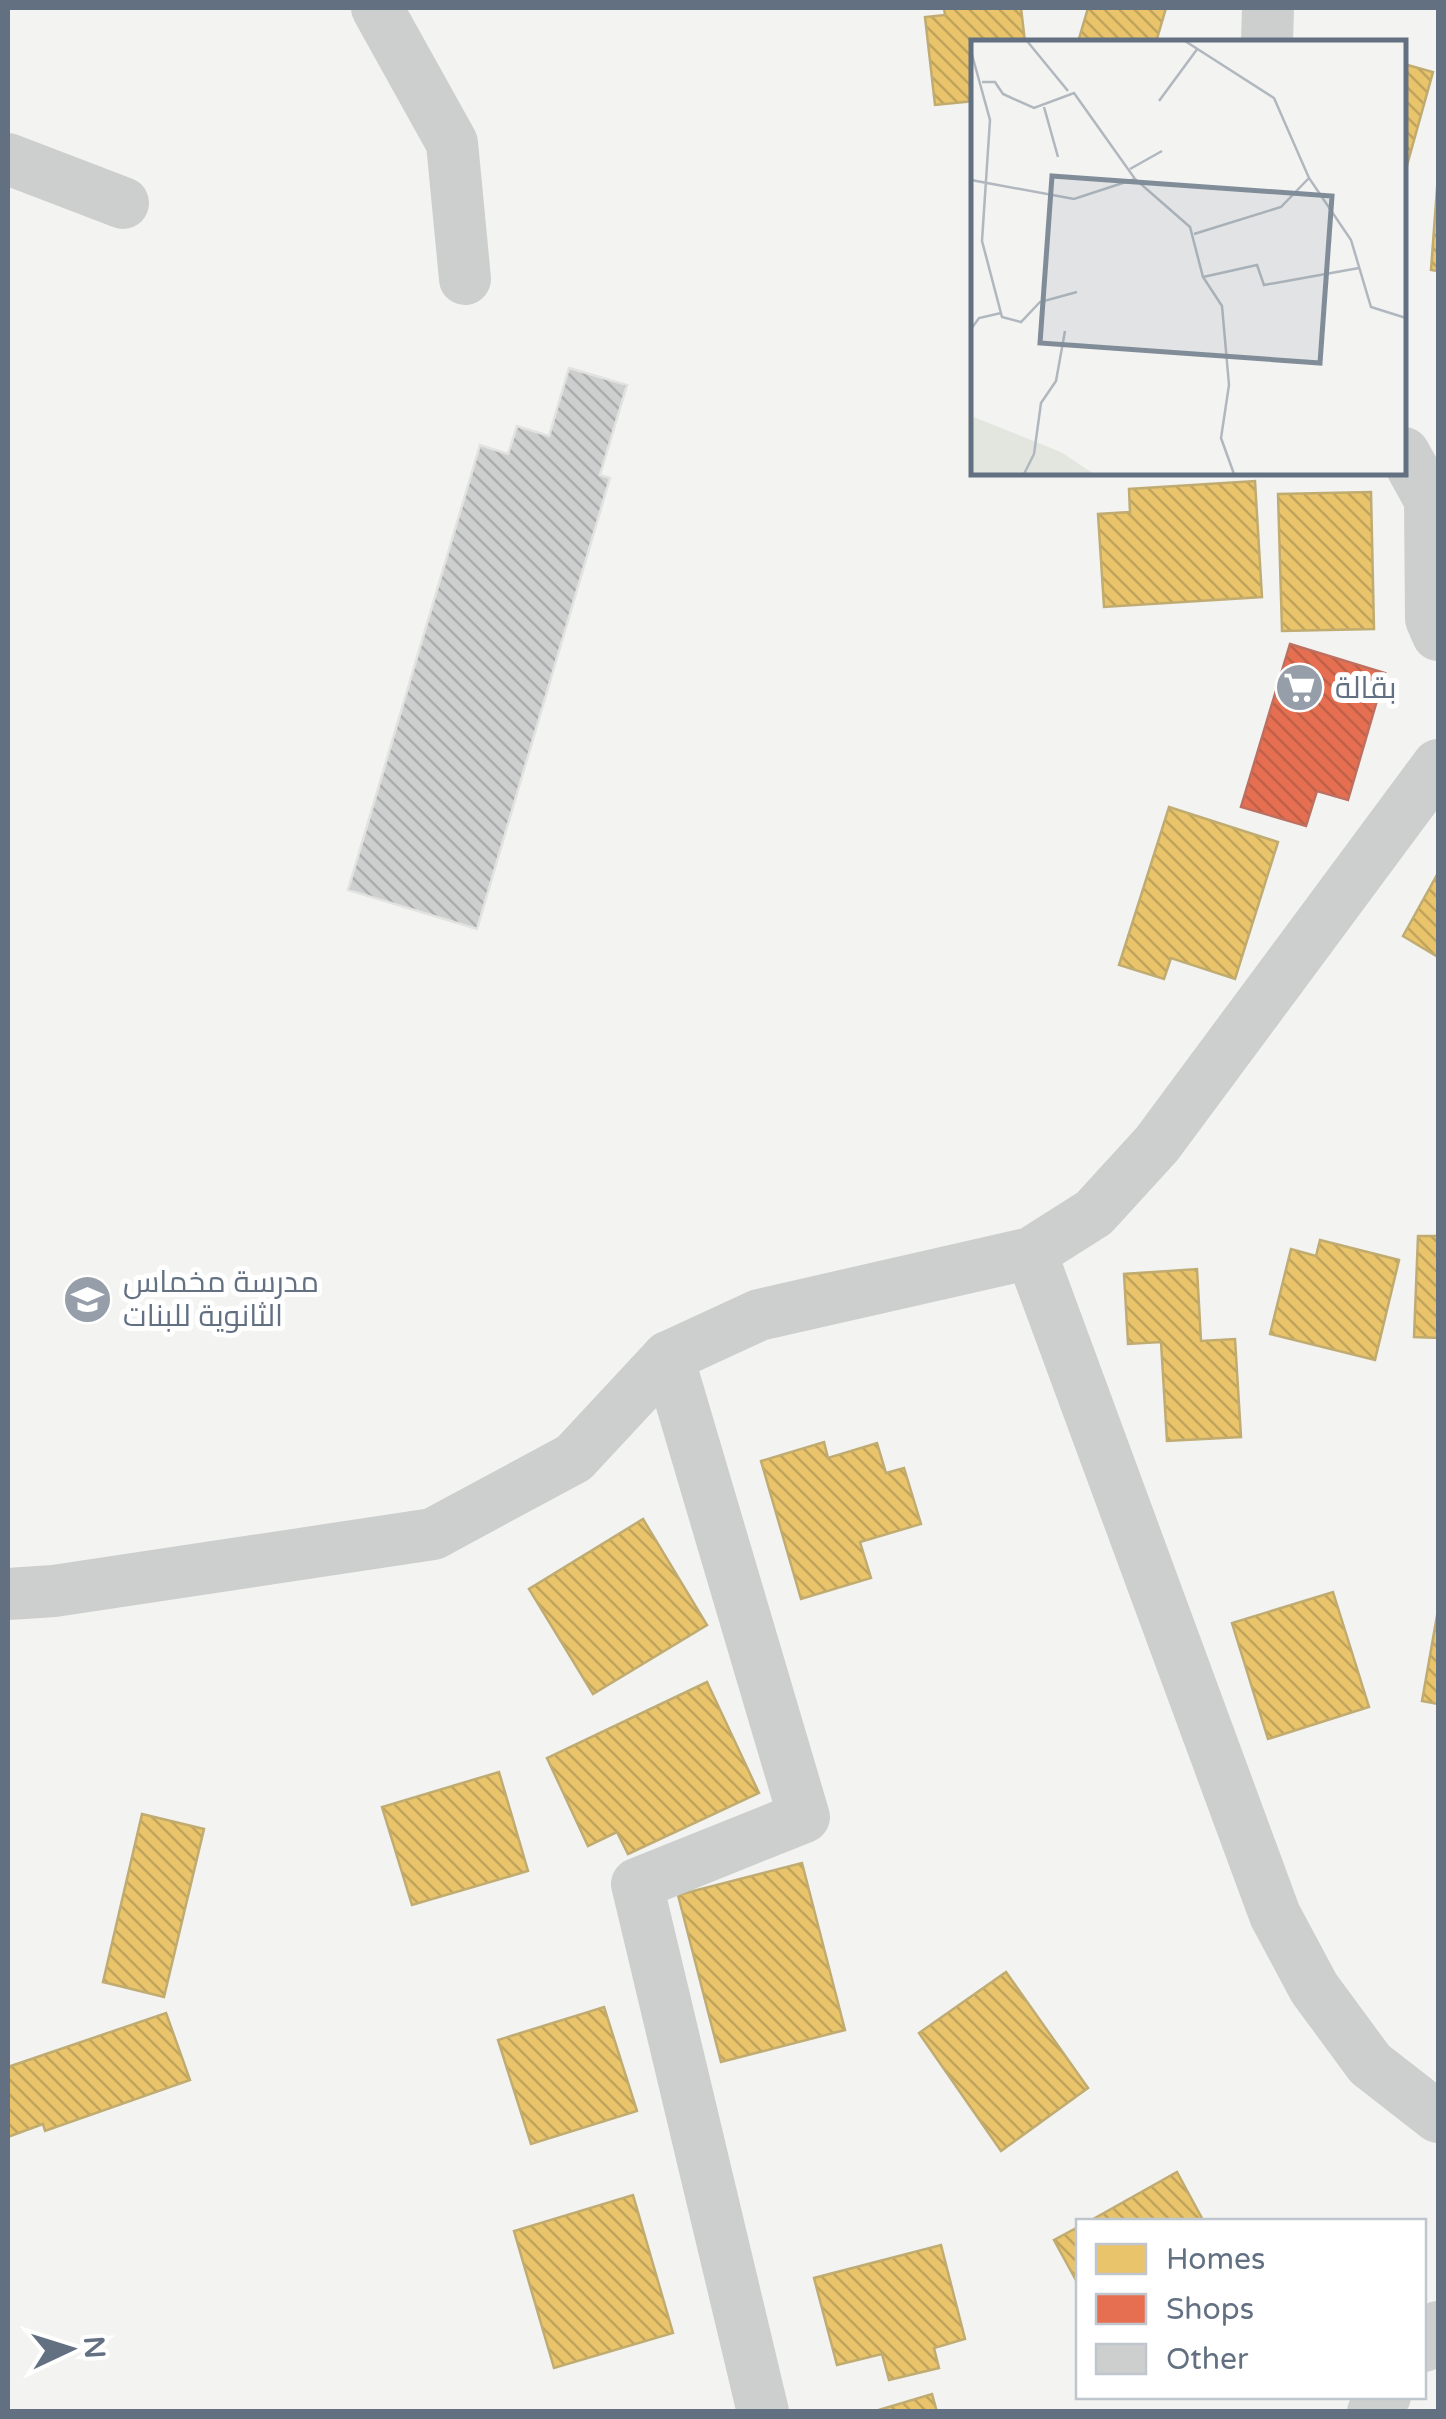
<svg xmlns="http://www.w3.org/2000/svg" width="1446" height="2419" viewBox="0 0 1446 2419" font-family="'Varela Round',Cairo,sans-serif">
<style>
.homes{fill:url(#homes-back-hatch);stroke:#c0ab71;stroke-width:2.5}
.shops{fill:url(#shops-back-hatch);stroke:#bf6f60;stroke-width:2.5}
.building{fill:url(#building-back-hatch);stroke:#e2e2e1;stroke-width:2.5}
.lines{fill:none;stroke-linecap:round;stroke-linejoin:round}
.minor{stroke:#cdcece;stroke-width:52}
.labels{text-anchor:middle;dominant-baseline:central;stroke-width:10;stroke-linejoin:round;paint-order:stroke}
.poi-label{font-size:30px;fill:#627082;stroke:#fff;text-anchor:start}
.inset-road{fill:none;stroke:#b0b7be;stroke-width:2.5}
.view{fill:#818c99;fill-opacity:0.15;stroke:#818c99;stroke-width:5}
.inset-edge{fill:none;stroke:#627082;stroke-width:5}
</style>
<defs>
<pattern id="homes-back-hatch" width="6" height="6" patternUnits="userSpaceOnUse" patternTransform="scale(2.5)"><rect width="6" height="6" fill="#e9c46a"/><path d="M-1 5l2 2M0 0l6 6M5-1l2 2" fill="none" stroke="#c0a45d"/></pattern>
<pattern id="shops-back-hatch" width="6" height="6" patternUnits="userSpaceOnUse" patternTransform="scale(2.5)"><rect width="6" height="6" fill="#e76f51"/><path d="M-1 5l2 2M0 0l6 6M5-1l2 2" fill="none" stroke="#bf6049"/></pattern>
<pattern id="building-back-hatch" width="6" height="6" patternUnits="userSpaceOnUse" patternTransform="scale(2.5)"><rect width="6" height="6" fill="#cdcece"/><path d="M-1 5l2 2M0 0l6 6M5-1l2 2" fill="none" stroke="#aaacad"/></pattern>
</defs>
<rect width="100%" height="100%" fill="#f3f3f1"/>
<g class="homes">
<polygon points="944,8 1021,8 1025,42 974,42 974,101 935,105 925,17 945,15"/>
<polygon points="1088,8 1166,8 1156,42 1078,42"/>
<polygon points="1404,64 1433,72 1404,176"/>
<polygon points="1438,175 1438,271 1431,270"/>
<polygon points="1255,481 1262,597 1104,607 1098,514 1130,512 1129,489"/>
<polygon points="1371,492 1374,629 1282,631 1278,494"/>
<polygon points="1169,807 1278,842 1235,979 1171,958 1164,979 1119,965"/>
<polygon points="1438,873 1438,957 1403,936"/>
<polygon points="1418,1236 1438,1236 1438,1338 1414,1337"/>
<polygon points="1320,1240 1399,1260 1375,1360 1270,1334 1291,1249 1316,1256"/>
<polygon points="1197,1269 1201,1341 1235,1339 1241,1437 1167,1441 1161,1342 1128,1344 1124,1274"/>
<polygon points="824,1442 828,1458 877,1443 886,1473 904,1468 921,1524 860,1542 871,1578 801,1599 761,1461"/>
<polygon points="643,1519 707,1625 593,1694 529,1589"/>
<polygon points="1333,1592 1369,1707 1268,1739 1232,1623"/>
<polygon points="1438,1610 1438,1704 1422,1701"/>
<polygon points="707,1682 759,1793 628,1854 617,1832 588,1846 547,1758"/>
<polygon points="499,1772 528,1871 412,1905 382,1807"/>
<polygon points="142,1814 204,1829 164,1997 103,1982"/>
<polygon points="802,1863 845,2030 721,2062 678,1895"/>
<polygon points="1006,1972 1088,2088 1001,2151 919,2033"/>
<polygon points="604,2007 637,2111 531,2144 498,2040"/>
<polygon points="166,2013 190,2080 45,2131 43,2124 8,2137 8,2067"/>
<polygon points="1177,2172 1204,2222 1088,2222"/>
<polygon points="633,2195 673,2333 554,2368 514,2231"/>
<polygon points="1078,2227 1078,2284 1054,2240"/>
<polygon points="941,2245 965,2339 934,2348 939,2368 889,2380 882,2354 837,2365 814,2278"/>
<polygon points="932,2394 937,2412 872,2412"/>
</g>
<polygon class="shops" points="1290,644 1385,673 1348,800 1317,791 1306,826 1241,807"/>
<polygon class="building" points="569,368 627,385 600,475 610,478 477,929 348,890 480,445 508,454 517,426 549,436"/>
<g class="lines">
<g class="minor">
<polyline points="377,8 452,143 465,279"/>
<polyline points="1267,42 1268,8"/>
<polyline points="8,159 123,203"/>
<polyline points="1404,453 1430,500 1431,619 1438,635"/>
<polyline points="1031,1253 1275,1915 1314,1988 1370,2064 1438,2117"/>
<polyline points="668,1357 804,1817 637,1884 763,2412"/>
<polyline points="8,1594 54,1591 433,1534 574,1458 668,1357 759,1315 1031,1253 1094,1213 1157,1144 1438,765"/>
<polyline points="1424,2346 1438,2327"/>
<polyline points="1373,2412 1385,2396"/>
</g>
</g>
<defs>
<symbol id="supermarket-disc" viewBox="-11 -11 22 22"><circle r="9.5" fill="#959ea9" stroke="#fff"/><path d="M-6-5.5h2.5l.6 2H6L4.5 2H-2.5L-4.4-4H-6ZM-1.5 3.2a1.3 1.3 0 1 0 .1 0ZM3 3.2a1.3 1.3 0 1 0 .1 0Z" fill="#fff"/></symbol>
<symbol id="school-disc" viewBox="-11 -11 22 22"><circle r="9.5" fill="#959ea9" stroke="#fff"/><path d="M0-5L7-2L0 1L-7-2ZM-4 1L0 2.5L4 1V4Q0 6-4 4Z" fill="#fff"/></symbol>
</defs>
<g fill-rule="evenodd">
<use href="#supermarket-disc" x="1272" y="660" width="55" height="55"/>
<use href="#school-disc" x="60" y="1272" width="55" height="55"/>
</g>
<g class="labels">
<g class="poi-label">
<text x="1335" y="688">بقالة</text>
<text x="123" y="1282">مدرسة مخماس<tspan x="123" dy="34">الثانوية للبنات</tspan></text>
</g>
</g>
<g transform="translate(971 40)">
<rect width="435" height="435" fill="#f3f3f1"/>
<path d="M0,376L90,412L123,434H0Z" fill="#e2e6df"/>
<path class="inset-road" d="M56,1L97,51M214,1L303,58L338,138L380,200L400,267L435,278M0,11L19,80L11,201L31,277L50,282L69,262L106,252M11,42H24L32,54L63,68L103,53L164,139L219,187L232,237L251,266L258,345L250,398L263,434M188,61L227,8M73,67L87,117M159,129L191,111M0,140L103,159L164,139M223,194L310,167L338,138M232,237L286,225L293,245L388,228M0,289L8,278L30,273M53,434L63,414L70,363L85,341L94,291"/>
<path class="view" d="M81,136L361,156L349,323L69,303Z"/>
<rect width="435" height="435" class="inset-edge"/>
</g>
<rect width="1446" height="2419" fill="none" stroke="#627082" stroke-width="20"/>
<rect x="1076" y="2219" width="350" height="180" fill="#ffffff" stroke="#c0c6cd" stroke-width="2.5"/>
<rect x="1096" y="2244" width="50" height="30" fill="#e9c46a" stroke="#c0c6cd" stroke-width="2.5"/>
<text x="1166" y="2269" font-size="30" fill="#627082">Homes</text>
<rect x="1096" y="2294" width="50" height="30" fill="#e76f51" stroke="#c0c6cd" stroke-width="2.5"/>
<text x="1166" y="2319" font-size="30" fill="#627082">Shops</text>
<rect x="1096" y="2344" width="50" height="30" fill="#cdcece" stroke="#c0c6cd" stroke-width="2.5"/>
<text x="1166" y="2369" font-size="30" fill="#627082">Other</text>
<g transform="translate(70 2349) rotate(86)" stroke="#ffffff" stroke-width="8" paint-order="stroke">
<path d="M0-8L18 38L0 25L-18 38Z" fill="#627082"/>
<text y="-15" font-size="28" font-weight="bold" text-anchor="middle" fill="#627082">N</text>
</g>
</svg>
